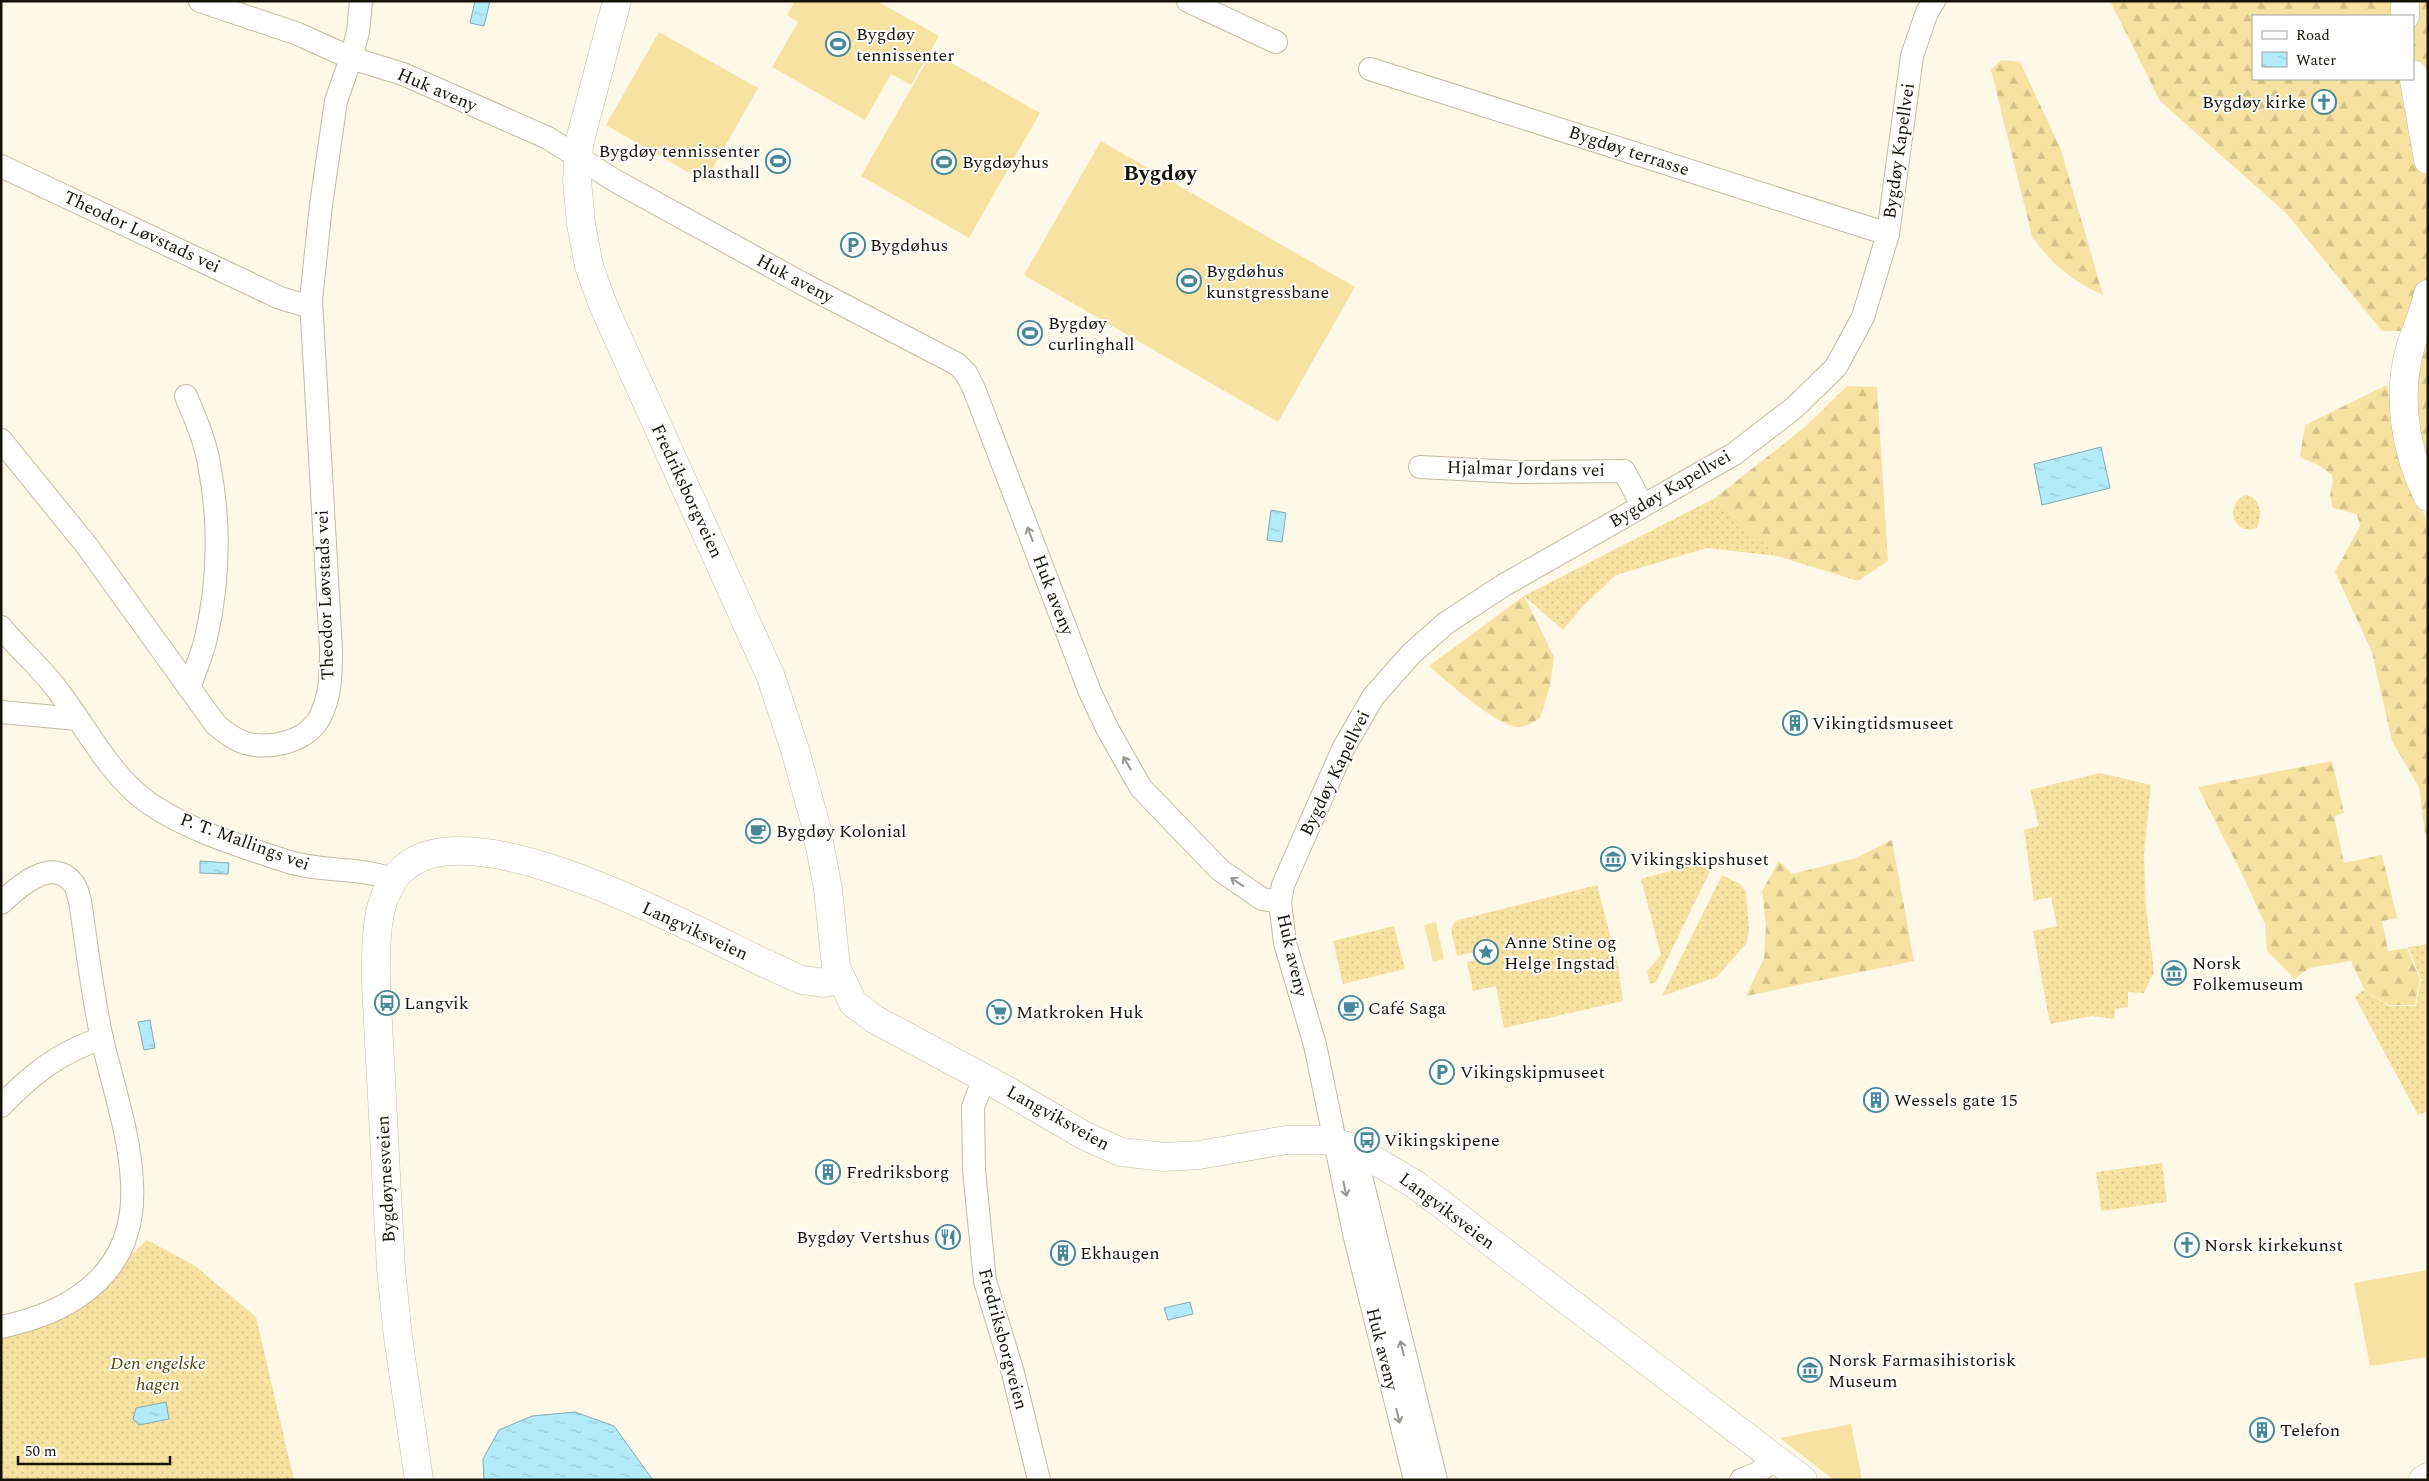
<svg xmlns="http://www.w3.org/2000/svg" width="2429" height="1481" viewBox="0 0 2429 1481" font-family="Spectral,serif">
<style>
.grass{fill:url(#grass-dots)}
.forest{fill:url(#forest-firs);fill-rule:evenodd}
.garden{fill:#f8e2a1}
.water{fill:url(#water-ripples);stroke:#85aab2}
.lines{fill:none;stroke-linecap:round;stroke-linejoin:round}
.minor-casing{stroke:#c4bba0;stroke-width:24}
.tertiary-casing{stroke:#c4bba0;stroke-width:29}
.minor{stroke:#fff;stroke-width:22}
.tertiary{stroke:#fff;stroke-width:28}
.oneway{stroke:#969590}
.labels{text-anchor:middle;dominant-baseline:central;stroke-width:4;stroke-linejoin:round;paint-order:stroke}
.poi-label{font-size:18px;fill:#161309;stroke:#fff;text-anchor:start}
.street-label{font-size:18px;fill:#161309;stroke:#fff}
.park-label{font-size:18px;font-style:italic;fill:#503f00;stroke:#fff}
.district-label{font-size:22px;font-weight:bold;fill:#161309;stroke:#fff}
</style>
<defs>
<pattern id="grass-dots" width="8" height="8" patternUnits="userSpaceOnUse" patternTransform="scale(1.25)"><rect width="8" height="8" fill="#f8e2a1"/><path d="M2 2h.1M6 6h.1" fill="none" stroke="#d4c189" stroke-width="1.8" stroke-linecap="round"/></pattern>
<pattern id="forest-firs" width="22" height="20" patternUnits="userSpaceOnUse" patternTransform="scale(1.25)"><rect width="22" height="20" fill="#f8e2a1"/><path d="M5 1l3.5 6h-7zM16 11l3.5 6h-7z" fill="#d4c189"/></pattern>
<pattern id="water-ripples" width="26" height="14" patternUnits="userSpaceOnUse" patternTransform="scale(1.25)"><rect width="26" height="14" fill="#b4ebfb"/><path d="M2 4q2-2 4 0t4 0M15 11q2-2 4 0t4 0" fill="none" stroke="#9ac9d6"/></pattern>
</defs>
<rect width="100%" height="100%" fill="#fef8e8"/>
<g class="grass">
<path d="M2245,495C2262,497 2262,516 2257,528C2235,537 2222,506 2245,495Z"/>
<polygon points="1715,498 1777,556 1707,548 1616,575 1584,605 1563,630 1524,596"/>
<polygon points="2100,773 2151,785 2144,855 2146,907 2154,972 2144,993 2128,992 2128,1007 2115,1009 2114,1019 2092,1016 2050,1024 2033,931 2057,926 2051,897 2034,901 2024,830 2039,826 2030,790"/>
<polygon points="1699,863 1711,869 1656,982 1650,984 1647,971 1661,955 1641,879"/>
<polygon points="1722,875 1740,884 1746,892 1749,930 1746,944 1717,977 1662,996"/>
<polygon points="1597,885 1618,965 1623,1001 1504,1028 1496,986 1473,991 1467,962 1490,957 1488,949 1457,956 1451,930 1455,921"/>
<polygon points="1394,926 1405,969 1343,984 1333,941"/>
<polygon points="2428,944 2428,1111 2418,1115 2355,997 2363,990 2389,1006 2416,1006 2421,979 2408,947"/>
<polygon points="2162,1163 2167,1202 2101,1211 2096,1172"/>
<polygon points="147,1240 194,1265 256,1317 294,1480 1,1480 1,1328 69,1311"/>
</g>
<g class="forest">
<path d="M2110,1H2428V471L2413,398L2423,331H2382L2286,213L2160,101ZM2253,16H2413V79H2253Z"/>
<path d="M2001,60L2020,62L2061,150L2103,295C2071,280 2052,265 2032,236L1991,70Z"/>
<polygon points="2387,385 2401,458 2428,524 2428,839 2425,833 2419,787 2392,741 2372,652 2335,572 2360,526 2357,514 2333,508 2330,496 2333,481 2332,475 2320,466 2300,457 2305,425"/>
<polygon points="1847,386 1877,387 1888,561 1858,581 1777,556 1715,498 1805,427"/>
<path d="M1524,596L1554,657L1550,686L1540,718C1533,722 1527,727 1519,727C1499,728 1445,680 1429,666Z"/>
<polygon points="2332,761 2344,813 2334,816 2344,863 2382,855 2397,918 2382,921 2388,951 2407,948 2420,979 2415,1005 2389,1005 2365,991 2351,961 2309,968 2295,979 2267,951 2265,924 2242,874 2198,787"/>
<polygon points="1892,840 1914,961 1746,996 1764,958 1766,926 1762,891 1779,861 1792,874 1856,858"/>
</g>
<g class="garden">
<polygon points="795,1 877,1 939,36 911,85 891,74 865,120 772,67 798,22 787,15"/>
<polygon points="659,32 758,88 705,182 606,125"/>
<polygon points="932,52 1040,113 969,238 861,176"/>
<polygon points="1101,141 1355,287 1278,422 1024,275"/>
<polygon points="1436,922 1444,959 1433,962 1424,925"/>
<polygon points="2428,1270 2428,1357 2370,1366 2354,1283"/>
<polygon points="1851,1424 1862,1480 1834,1480 1780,1438"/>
</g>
<g class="water">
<polygon points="475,1 490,1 484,26 470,23"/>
<polygon points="2101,447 2110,488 2042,505 2034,464"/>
<polygon points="1271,510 1286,513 1282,542 1267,540"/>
<polygon points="200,861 229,863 228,874 200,873"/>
<polygon points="150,1020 155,1048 144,1050 138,1022"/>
<polygon points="1190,1302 1193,1314 1168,1320 1164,1308"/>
<polygon points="166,1402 169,1419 139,1425 133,1419 136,1408"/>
<polygon points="575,1412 614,1426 653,1480 484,1480 483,1459 499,1430 532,1416"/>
</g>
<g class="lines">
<defs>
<g id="minor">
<polyline points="361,1 358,32 351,58 403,74 548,138 614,180 805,285 957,364 966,373 974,389 1090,692 1108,730 1141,788 1220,870 1262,899 1280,902"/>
<polyline points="1188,1 1276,42"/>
<polyline points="1370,69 1888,234"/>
<polyline points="1,166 280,298 311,307"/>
<path d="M186,396C195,418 205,440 209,464C220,521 219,581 206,638C202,655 195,671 189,688"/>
<path d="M1,440L87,546L216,725C225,732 233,739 245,743C270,750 307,742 320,717C331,696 331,672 331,649L311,300L321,205L336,101L351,58L298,34L200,1"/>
<polyline points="1420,467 1517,472 1624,471 1642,505"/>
<path d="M1,627C17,647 36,663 52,683C85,723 107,774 150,804C190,831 240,846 286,861C322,873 359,866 394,880"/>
<polyline points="1,712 78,719"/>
<path d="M1,903C18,887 52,856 73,883C77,887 78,895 80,901C87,947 92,993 102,1039C113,1086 130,1135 132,1183C137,1269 78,1311 1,1327"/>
<polyline points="984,1078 973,1107 974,1170 985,1281 1013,1373 1039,1480"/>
<path d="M1,1106C33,1073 59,1053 102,1038"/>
<polyline points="1354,1148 1436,1480"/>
<polyline points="1415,1480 1354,1233 1315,1045 1285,943 1280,902 1283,885 1343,749 1373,697 1411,654 1446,623 1504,585 1734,454 1794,408 1836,367 1863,317 1888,234 1912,56 1927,12 1934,1"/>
<polyline points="1741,1480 1758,1473 1774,1458"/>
</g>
<g id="tertiary">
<polyline points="617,1 579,144 577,180 581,224 589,266 603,305 771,677 795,750 816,826 828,889 836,967 853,1003 874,1019 999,1086 1085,1136 1121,1152 1165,1157 1199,1155 1286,1140 1324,1140 1354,1148 1416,1185 1803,1480"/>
<polyline points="2405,1 2405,16"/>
<polyline points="2413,74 2428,160"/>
<path d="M2428,294C2424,312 2417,327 2411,345C2396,395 2405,451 2428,497"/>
<path d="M419,1480L398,1337L391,1269L376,984C376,948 373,896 403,869C477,800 722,948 802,980L825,983L841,979"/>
<polyline points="2423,1480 2428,1477"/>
</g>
</defs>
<use href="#minor" class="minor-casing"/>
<use href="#tertiary" class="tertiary-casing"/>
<use href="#minor" class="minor"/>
<use href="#tertiary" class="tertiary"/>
</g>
<defs><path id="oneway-shaft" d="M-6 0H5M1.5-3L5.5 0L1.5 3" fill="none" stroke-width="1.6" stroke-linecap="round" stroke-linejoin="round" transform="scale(1.25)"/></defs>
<g class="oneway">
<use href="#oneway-shaft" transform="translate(1030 534) rotate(-111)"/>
<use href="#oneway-shaft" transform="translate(1127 763) rotate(-120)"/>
<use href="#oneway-shaft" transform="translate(1237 882) rotate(-146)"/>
<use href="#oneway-shaft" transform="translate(1345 1189) rotate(78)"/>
<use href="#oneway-shaft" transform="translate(1402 1348) rotate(-104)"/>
<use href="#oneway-shaft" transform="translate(1398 1416) rotate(77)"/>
</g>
<defs>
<symbol id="stadium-ring" viewBox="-11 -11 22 22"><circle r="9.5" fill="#fff" stroke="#468899" stroke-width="1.5"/><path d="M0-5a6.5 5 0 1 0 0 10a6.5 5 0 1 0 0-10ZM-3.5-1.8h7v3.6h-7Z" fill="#468899"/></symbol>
<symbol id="church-ring" viewBox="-11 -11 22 22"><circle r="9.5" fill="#fff" stroke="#468899" stroke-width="1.5"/><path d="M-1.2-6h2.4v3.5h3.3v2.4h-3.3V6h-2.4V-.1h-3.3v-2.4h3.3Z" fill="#468899"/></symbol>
<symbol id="parking-ring" viewBox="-11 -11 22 22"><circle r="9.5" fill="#fff" stroke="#468899" stroke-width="1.5"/><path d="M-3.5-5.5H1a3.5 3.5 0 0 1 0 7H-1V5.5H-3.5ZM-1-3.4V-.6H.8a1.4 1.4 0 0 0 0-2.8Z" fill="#468899"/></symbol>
<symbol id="building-ring" viewBox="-11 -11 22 22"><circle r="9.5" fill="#fff" stroke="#468899" stroke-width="1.5"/><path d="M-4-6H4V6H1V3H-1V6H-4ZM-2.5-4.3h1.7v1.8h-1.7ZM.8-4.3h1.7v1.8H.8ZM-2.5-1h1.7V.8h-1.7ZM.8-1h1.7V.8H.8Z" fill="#468899"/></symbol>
<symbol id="cafe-ring" viewBox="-11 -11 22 22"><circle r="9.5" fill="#fff" stroke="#468899" stroke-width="1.5"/><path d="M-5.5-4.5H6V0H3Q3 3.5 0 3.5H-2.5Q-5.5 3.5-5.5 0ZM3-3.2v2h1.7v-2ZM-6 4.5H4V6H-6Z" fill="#468899"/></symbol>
<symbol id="museum-ring" viewBox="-11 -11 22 22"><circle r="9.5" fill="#fff" stroke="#468899" stroke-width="1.5"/><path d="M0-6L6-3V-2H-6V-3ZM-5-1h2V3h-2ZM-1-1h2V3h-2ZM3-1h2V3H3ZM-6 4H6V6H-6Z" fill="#468899"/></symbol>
<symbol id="sight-ring" viewBox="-11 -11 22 22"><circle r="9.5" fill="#fff" stroke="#468899" stroke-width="1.5"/><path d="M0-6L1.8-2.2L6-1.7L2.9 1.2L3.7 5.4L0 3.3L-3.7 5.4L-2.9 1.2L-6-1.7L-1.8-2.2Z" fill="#468899"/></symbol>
<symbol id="bus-ring" viewBox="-11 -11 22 22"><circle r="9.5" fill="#fff" stroke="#468899" stroke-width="1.5"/><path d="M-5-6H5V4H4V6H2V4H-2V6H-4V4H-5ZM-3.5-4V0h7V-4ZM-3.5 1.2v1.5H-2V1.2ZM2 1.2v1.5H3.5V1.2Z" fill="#468899"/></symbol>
<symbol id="supermarket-ring" viewBox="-11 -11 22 22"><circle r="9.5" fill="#fff" stroke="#468899" stroke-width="1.5"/><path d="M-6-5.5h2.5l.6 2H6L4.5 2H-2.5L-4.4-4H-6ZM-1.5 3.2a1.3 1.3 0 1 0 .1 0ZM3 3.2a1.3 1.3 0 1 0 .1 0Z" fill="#468899"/></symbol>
<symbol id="restaurant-ring" viewBox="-11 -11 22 22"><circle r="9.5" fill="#fff" stroke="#468899" stroke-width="1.5"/><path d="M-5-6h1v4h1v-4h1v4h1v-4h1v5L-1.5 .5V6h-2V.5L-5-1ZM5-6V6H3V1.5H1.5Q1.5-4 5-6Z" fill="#468899"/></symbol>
</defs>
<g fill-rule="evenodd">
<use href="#stadium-ring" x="824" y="30" width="28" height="28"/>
<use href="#church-ring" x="2310" y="88" width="28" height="28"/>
<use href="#stadium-ring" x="764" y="147" width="28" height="28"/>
<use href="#stadium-ring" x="930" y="148" width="28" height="28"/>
<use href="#parking-ring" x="839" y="231" width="28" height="28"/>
<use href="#stadium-ring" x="1175" y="267" width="28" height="28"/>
<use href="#stadium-ring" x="1016" y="319" width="28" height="28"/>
<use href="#building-ring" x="1781" y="709" width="28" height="28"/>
<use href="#cafe-ring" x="744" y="817" width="28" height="28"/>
<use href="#museum-ring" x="1599" y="845" width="28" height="28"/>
<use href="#sight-ring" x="1472" y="938" width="28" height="28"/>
<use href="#museum-ring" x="2160" y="959" width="28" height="28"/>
<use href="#bus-ring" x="373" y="989" width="28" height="28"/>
<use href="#cafe-ring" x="1337" y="994" width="28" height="28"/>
<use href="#supermarket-ring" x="985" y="998" width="28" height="28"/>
<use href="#parking-ring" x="1428" y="1058" width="28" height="28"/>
<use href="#building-ring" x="1862" y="1086" width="28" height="28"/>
<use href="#bus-ring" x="1353" y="1126" width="28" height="28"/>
<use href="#building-ring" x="814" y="1158" width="28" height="28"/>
<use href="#restaurant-ring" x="934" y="1223" width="28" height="28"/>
<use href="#church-ring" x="2173" y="1231" width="28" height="28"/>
<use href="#building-ring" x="1049" y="1239" width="28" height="28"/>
<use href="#museum-ring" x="1796" y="1356" width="28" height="28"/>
<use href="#building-ring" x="2248" y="1416" width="28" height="28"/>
</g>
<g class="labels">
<g class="poi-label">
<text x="856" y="34">Bygdøy<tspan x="856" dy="21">tennissenter</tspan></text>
<text x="2306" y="102" text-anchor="end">Bygdøy kirke</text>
<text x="760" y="151" text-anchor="end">Bygdøy tennissenter<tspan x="760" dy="21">plasthall</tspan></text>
<text x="962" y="162">Bygdøyhus</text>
<text x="870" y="245">Bygdøhus</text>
<text x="1206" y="271">Bygdøhus<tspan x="1206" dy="21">kunstgressbane</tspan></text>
<text x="1048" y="323">Bygdøy<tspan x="1048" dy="21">curlinghall</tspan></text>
<text x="1812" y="723">Vikingtidsmuseet</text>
<text x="776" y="831">Bygdøy Kolonial</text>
<text x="1630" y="859">Vikingskipshuset</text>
<text x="1504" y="942">Anne Stine og<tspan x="1504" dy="21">Helge Ingstad</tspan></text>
<text x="2192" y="963">Norsk<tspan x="2192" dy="21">Folkemuseum</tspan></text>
<text x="404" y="1003">Langvik</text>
<text x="1368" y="1008">Café Saga</text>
<text x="1016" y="1012">Matkroken Huk</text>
<text x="1460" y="1072">Vikingskipmuseet</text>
<text x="1894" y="1100">Wessels gate 15</text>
<text x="1384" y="1140">Vikingskipene</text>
<text x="846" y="1172">Fredriksborg</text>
<text x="930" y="1237" text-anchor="end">Bygdøy Vertshus</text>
<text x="2204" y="1245">Norsk kirkekunst</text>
<text x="1080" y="1253">Ekhaugen</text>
<text x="1828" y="1360">Norsk Farmasihistorisk<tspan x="1828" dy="21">Museum</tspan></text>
<text x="2280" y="1430">Telefon</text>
</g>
<g class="street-label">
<text transform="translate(437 90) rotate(23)">Huk aveny</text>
<text transform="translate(1629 151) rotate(18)">Bygdøy terrasse</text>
<text transform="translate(1899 151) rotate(-82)">Bygdøy Kapellvei</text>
<text transform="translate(142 232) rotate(25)">Theodor Løvstads vei</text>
<text transform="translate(795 279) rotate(28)">Huk aveny</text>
<text transform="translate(1526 469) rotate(1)">Hjalmar Jordans vei</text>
<text transform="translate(1670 489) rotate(-30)">Bygdøy Kapellvei</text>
<text transform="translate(687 491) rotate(65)">Fredriksborgveien</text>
<text transform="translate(325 595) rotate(-92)">Theodor Løvstads vei</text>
<text transform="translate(1053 595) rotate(69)">Huk aveny</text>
<text transform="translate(1335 773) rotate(-64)">Bygdøy Kapellvei</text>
<text transform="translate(245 842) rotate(20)">P. T. Mallings vei</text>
<text transform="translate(695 931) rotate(25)">Langviksveien</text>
<text transform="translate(1292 955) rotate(77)">Huk aveny</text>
<text transform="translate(1058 1118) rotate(29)">Langviksveien</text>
<text transform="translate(386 1179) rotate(-93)">Bygdøynesveien</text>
<text transform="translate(1447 1211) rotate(37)">Langviksveien</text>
<text transform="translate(1003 1339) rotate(75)">Fredriksborgveien</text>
<text transform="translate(1382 1349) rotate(76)">Huk aveny</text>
</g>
<g class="park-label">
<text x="158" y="1363">Den engelske<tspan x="158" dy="21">hagen</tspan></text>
</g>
<g class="district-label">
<text x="1160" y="173">Bygdøy</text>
</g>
</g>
<rect width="2429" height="1481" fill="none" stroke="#161309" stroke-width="5"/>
<rect x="2252" y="15" width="162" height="65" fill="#ffffff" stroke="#a2a19d"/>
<rect x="2262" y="31" width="25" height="8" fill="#ffffff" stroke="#a2a19d"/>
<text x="2296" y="40" font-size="15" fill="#161309">Road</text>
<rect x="2262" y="52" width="25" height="15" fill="url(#water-ripples)" stroke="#a2a19d"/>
<text x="2296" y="65" font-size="15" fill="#161309">Water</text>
<path d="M18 1456v8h152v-8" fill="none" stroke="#161309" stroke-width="2.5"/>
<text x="25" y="1456" font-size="15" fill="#161309" stroke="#ffffff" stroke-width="4" paint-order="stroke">50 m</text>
</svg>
